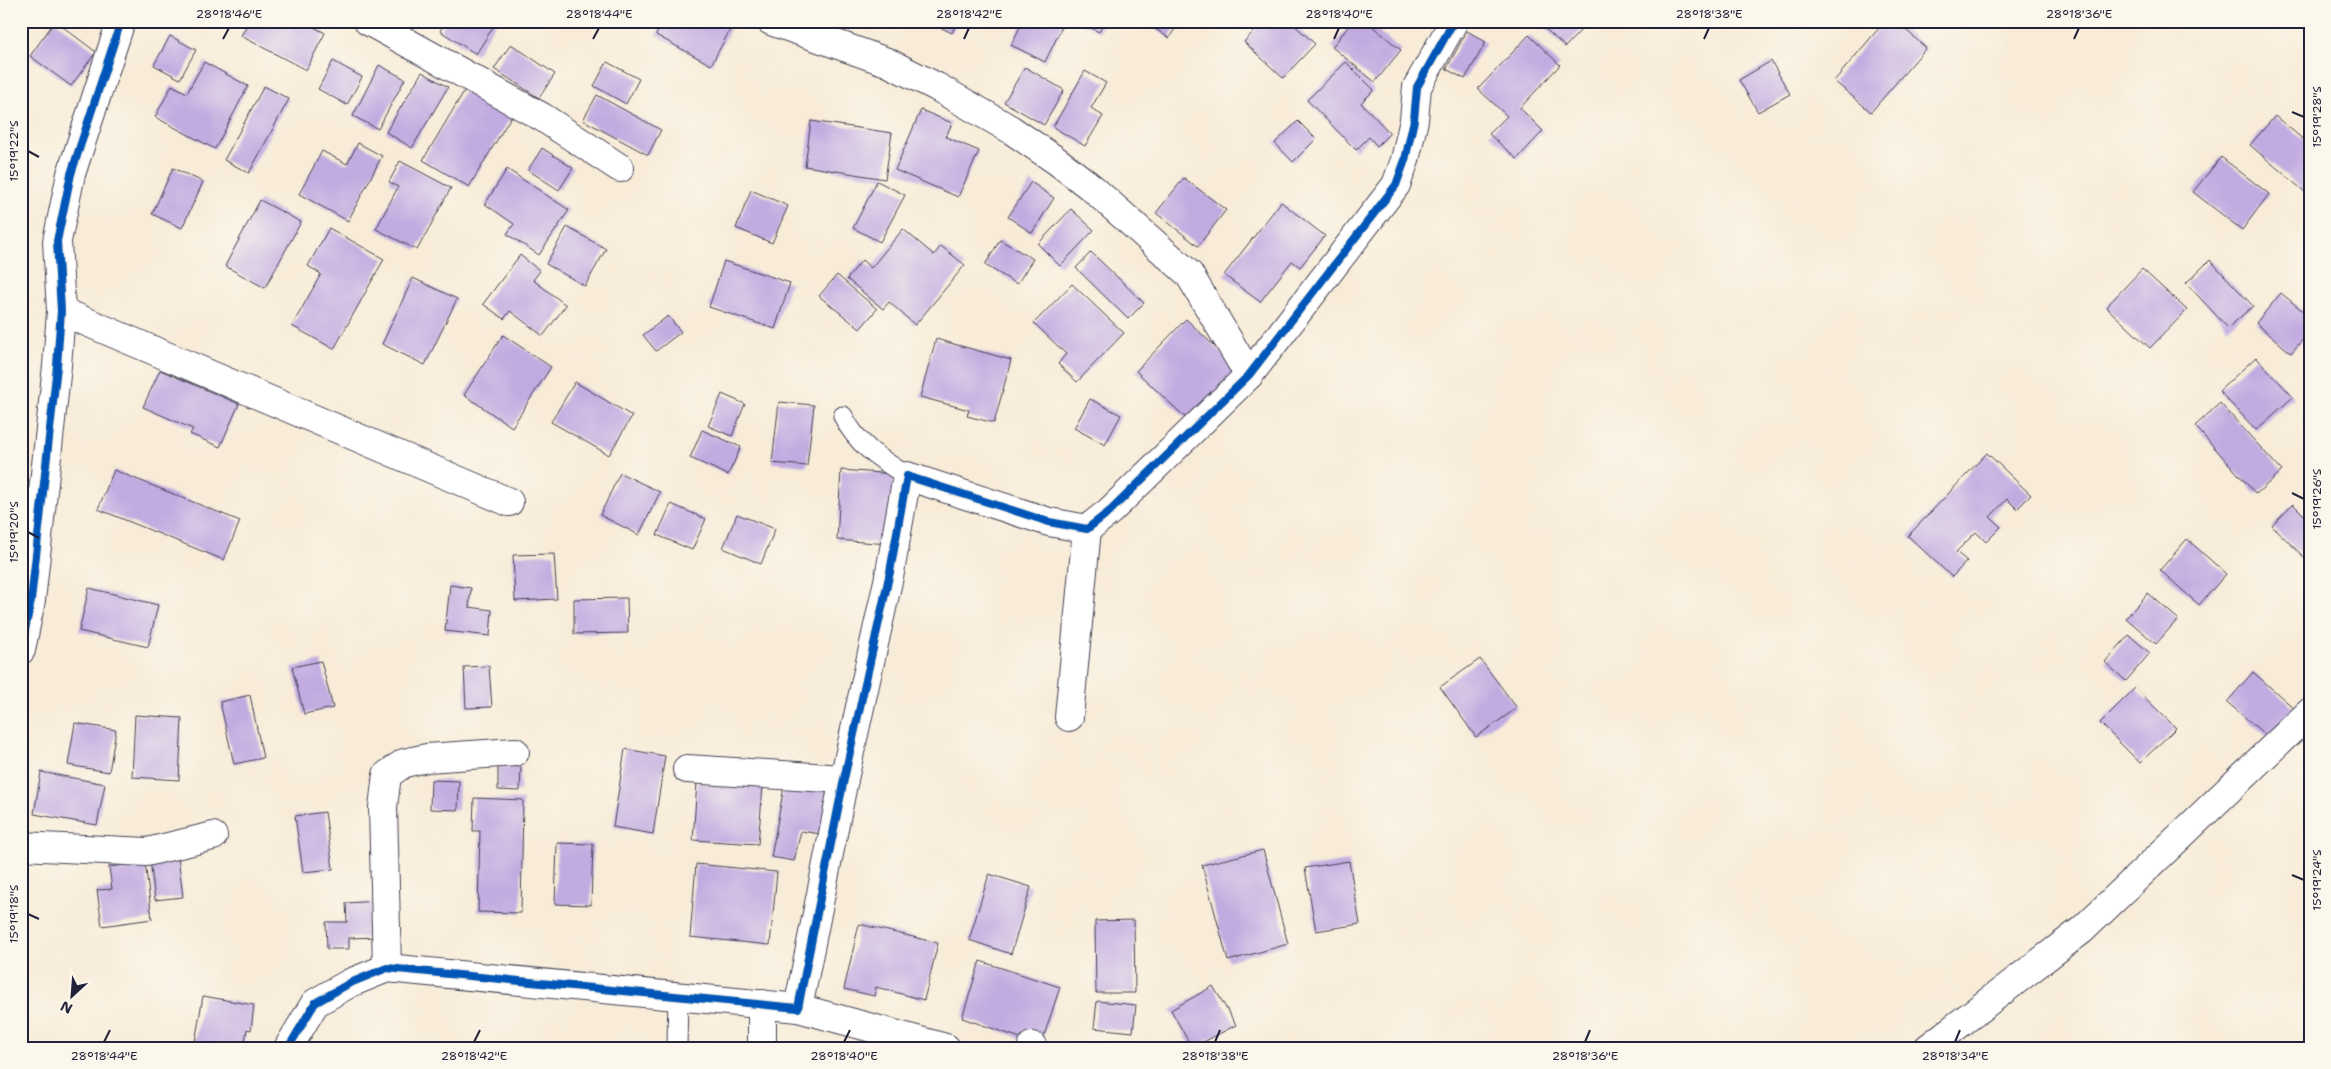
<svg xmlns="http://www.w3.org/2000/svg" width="2331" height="1069" viewBox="0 0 2331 1069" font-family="'Shantell Sans',sans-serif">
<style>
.building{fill:#c2abe1}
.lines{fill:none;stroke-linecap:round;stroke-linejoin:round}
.service-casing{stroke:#424052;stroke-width:21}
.minor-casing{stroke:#424052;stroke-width:30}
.service{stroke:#fff;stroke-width:19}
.minor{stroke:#fff;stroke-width:28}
.cycleway-casing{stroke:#fbf7ec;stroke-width:11}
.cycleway{stroke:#0057b8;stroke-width:8}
.ticks{fill:none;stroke:#22223b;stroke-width:2}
.neatline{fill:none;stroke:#22223b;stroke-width:2}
.ticks-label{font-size:12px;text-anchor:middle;fill:#22223b}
</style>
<rect width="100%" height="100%" fill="#fbf7ec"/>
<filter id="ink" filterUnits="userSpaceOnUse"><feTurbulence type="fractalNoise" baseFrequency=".02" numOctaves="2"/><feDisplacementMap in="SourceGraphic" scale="10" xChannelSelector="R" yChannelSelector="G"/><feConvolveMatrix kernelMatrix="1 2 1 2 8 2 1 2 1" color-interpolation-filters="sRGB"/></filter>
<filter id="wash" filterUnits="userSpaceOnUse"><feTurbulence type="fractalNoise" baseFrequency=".0096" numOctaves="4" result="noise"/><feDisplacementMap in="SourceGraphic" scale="20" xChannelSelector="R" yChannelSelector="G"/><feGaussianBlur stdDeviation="1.12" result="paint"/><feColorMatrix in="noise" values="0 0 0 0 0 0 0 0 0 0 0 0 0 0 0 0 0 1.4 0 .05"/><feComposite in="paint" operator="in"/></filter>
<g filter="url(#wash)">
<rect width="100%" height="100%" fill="#f8ebd7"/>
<g id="blocks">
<g class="building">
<polygon points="55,21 96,52 71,86 30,56"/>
<polygon points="249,21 303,21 325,33 306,70 241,36"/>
<polygon points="446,21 497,21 476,54 440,31"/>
<polygon points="663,21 714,21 730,30 711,65 656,35"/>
<polygon points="927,21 957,21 952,33"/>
<polygon points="1023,21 1056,21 1063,25 1045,62 1011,45"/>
<polygon points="1078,21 1105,21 1099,32"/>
<polygon points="1143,21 1180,21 1169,38"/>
<polygon points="1263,21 1290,21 1315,44 1283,78 1244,42"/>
<polygon points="1353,21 1366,21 1401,50 1375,82 1332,47"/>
<polygon points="1537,21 1574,21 1582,29 1565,47"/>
<polygon points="1885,21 1896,21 1926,48 1871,112 1834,81"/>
<polygon points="1467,31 1486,42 1465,79 1446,69"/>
<polygon points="1529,35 1560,65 1520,108 1543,131 1517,159 1489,134 1507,116 1478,89"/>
<polygon points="170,36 196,50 180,79 154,65"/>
<polygon points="511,44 555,74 539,98 494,69"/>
<polygon points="333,61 362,77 347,105 318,89"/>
<polygon points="1771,61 1790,94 1758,112 1739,80"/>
<polygon points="204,62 248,86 215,149 155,117 172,85 187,93"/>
<polygon points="607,62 639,79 626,104 594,86"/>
<polygon points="1346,62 1374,90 1361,103 1390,133 1377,146 1369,137 1356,150 1307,100"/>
<polygon points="379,65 405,79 378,129 353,116"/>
<polygon points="1025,67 1064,90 1044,125 1004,102"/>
<polygon points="1085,71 1106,83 1091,108 1103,116 1085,146 1053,127"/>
<polygon points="422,72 448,87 412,148 386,132"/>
<polygon points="264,86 289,99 249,173 224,160"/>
<polygon points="466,88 512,115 469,187 423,160"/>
<polygon points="597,95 661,130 648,155 583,120"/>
<polygon points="921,110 952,123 946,137 979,151 958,197 895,170"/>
<polygon points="2275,116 2310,145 2310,186 2305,192 2250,145"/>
<polygon points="811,121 892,133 885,179 805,166"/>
<polygon points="1298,121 1316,139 1293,162 1275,143"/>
<polygon points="358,143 382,156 348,221 299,194 322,151 347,164"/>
<polygon points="542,148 573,168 559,190 528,170"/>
<polygon points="2221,157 2269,194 2242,230 2193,192"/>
<polygon points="400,161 451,188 417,250 376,229 398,187 389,182"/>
<polygon points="173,168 203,182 182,228 152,214"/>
<polygon points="507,169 569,210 539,255 507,234 514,224 485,204"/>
<polygon points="1184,178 1226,210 1198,246 1156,213"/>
<polygon points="877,181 905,195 880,242 853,228"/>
<polygon points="1031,182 1054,198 1032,233 1008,217"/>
<polygon points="751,190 788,206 772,243 736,228"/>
<polygon points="260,200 301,222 265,288 225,266"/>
<polygon points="1281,202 1325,236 1300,267 1292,261 1260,302 1224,275"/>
<polygon points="1071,209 1094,230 1060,266 1038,244"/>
<polygon points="567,227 606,249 585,286 546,264"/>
<polygon points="329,228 384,259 334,349 292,326 321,274 308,266"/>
<polygon points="903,229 934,255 941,246 965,265 915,325 889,302 883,309 847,279 862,260 871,268"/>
<polygon points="1000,240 1033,259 1017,284 985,265"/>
<polygon points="1091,252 1144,303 1128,319 1076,268"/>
<polygon points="520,255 540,271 533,280 566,305 543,336 510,311 504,319 483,304"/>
<polygon points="2210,260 2253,306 2228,328 2186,283"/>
<polygon points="724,261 790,283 775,329 709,307"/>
<polygon points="2142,269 2187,310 2150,348 2106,307"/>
<polygon points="837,275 877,309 860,329 819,296"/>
<polygon points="413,278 457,299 425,365 382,344"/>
<polygon points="1072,284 1124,333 1077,382 1058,364 1066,354 1034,323"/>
<polygon points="2281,293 2310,317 2310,331 2291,353 2256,323"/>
<polygon points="668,316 681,332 656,351 643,335"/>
<polygon points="1186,319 1239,370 1190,422 1136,371"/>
<polygon points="503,335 551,367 512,427 464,395"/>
<polygon points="936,339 1011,360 994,423 967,416 969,410 920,397"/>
<polygon points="2256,357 2293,397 2256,430 2219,391"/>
<polygon points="160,370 239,404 220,447 190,434 193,429 143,407"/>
<polygon points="575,382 632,416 609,455 551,422"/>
<polygon points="722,394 745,404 732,436 708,426"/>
<polygon points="1090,399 1121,415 1105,445 1074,428"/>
<polygon points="779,402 814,405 807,466 772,463"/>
<polygon points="2220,403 2282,471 2256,494 2195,426"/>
<polygon points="702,430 741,447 728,475 690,458"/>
<polygon points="1987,453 2031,495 2017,509 2007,499 1990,517 2001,527 1986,542 1976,532 1956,552 1967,561 1952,577 1908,536"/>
<polygon points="114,470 240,521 224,560 98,509"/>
<polygon points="841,470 894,474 889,544 837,540"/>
<polygon points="620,473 660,492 639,535 600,515"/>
<polygon points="671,504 706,519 692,550 657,535"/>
<polygon points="2293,504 2310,521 2310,555 2306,559 2272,526"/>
<polygon points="737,514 775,529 761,564 723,548"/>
<polygon points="2187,539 2226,574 2199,605 2160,570"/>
<polygon points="554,554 557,599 515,601 513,555"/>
<polygon points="450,585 471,588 469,607 492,610 490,636 445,631"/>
<polygon points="89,588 158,605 148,647 79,631"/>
<polygon points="2148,593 2178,619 2156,644 2126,618"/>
<polygon points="627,598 628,633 574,634 574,599"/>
<polygon points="2129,635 2150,653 2126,681 2105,662"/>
<polygon points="1480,659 1517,708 1476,737 1440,687"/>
<polygon points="321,661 333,708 304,714 292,667"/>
<polygon points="489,666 492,707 466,708 464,667"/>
<polygon points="2253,672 2296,710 2270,739 2227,702"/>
<polygon points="2135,688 2176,728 2140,763 2100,723"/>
<polygon points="250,695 263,758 234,764 220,702"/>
<polygon points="135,715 182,718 179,780 132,777"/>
<polygon points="75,723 116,730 109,772 68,765"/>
<polygon points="625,749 665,756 653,834 613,827"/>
<polygon points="498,766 521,767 520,791 498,790"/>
<polygon points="41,772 105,784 97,825 34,814"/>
<polygon points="786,776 837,786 827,835 801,831 794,861 771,857"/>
<polygon points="431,780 459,781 458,810 430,809"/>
<polygon points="697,782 763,786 758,844 693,840"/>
<polygon points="474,798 523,800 521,913 478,912 480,831 473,831"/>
<polygon points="325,812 333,869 303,872 295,816"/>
<polygon points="557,843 593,844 591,905 555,904"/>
<polygon points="1263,850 1288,944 1228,961 1202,865"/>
<polygon points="178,857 183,897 155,900 150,860"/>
<polygon points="1349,861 1360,924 1316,931 1305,868"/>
<polygon points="145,862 152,919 102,926 97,890 112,889 109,867"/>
<polygon points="696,864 777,872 770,945 690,937"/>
<polygon points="989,874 1031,887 1011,954 969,940"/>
<polygon points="378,901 380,937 349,938 349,949 327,949 326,922 347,922 346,903"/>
<polygon points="1134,920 1135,993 1096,993 1095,921"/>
<polygon points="859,924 938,943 924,1000 876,987 874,996 844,989"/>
<polygon points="980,961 1060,987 1041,1045 962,1018"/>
<polygon points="1213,986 1236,1025 1192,1048 1171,1010"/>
<polygon points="203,996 254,1005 251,1030 247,1029 244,1048 194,1048"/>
<polygon points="1097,1001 1136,1005 1133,1032 1094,1028"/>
</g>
</g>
</g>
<g filter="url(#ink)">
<use href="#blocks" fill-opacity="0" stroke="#424052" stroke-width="1"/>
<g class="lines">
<defs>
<g id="service">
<path d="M843,416C858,446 879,458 907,476"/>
<polyline points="677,1048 678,995"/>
</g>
<g id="minor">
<polyline points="368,21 542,117 620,168"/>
<polyline points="771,21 887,62 937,87 1010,129 1057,161 1092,188 1189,274 1249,375"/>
<polyline points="61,311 509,502"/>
<polyline points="21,650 31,600 57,366 61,311 57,241 71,174 121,21"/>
<polyline points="1069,717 1087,529"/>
<polyline points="687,769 844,779"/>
<polyline points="21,846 147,852 213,836"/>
<polyline points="387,968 383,807 387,775 404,763 427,758 515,752"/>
<polyline points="798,1008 946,1048"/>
<polyline points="288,1048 315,1003 350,983 387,968 798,1008 844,779 890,572 907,476 1049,522 1087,529 1110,511 1249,375 1396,185 1405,160 1414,120 1417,87 1454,21"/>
<polyline points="762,1048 762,1004"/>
<polyline points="1032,1048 1032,1046"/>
<polyline points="1928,1048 2082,930 2310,712"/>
</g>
</defs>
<use href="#service" class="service-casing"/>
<use href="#minor" class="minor-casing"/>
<use href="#service" class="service"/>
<use href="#minor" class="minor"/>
<defs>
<g id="cycleway">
<polyline points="21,650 31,600 57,366 61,311 57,241 71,174 121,21"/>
<polyline points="288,1048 315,1003 350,983 387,968 798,1008 844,779 890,572 907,476 1049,522 1087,529 1110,511 1249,375 1396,185 1405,160 1414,120 1417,87 1454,21"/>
</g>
</defs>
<use href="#cycleway" class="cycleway-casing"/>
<use href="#cycleway" class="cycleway"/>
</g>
</g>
<path class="ticks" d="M223,39L229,28M593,39L599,28M964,39L969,28M1334,39L1339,28M1704,39L1709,28M2074,39L2079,28M2292,112L2304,117M28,151L39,157M2292,493L2304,499M28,532L39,538M2292,875L2304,880M28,914L39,919M104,1042L110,1030M474,1042L480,1030M844,1042L850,1030M1215,1042L1220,1030M1585,1042L1590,1030M1955,1042L1960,1030"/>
<rect width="2331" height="1069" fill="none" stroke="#fbf7ec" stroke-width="55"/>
<g transform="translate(72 996) rotate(206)" stroke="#fbf7ec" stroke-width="4" paint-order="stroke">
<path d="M0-4L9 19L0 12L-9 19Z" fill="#22223b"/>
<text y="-8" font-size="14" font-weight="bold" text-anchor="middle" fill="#22223b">N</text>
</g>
<rect x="28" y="28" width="2276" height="1014" class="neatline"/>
<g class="ticks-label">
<text x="229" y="18">28°18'46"E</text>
<text x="599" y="18">28°18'44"E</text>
<text x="969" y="18">28°18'42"E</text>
<text x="1339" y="18">28°18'40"E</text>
<text x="1709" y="18">28°18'38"E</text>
<text x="2079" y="18">28°18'36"E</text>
<text transform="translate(2317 117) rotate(-90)" y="4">15°19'28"S</text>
<text transform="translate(14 151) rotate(-90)" y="4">15°19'22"S</text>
<text transform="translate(2317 499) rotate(-90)" y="4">15°19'26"S</text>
<text transform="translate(14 532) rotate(-90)" y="4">15°19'20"S</text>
<text transform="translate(2317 880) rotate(-90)" y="4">15°19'24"S</text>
<text transform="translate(14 914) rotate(-90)" y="4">15°19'18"S</text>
<text x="104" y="1060">28°18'44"E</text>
<text x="474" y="1060">28°18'42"E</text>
<text x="844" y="1060">28°18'40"E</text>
<text x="1215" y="1060">28°18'38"E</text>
<text x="1585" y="1060">28°18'36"E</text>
<text x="1955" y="1060">28°18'34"E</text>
</g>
</svg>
